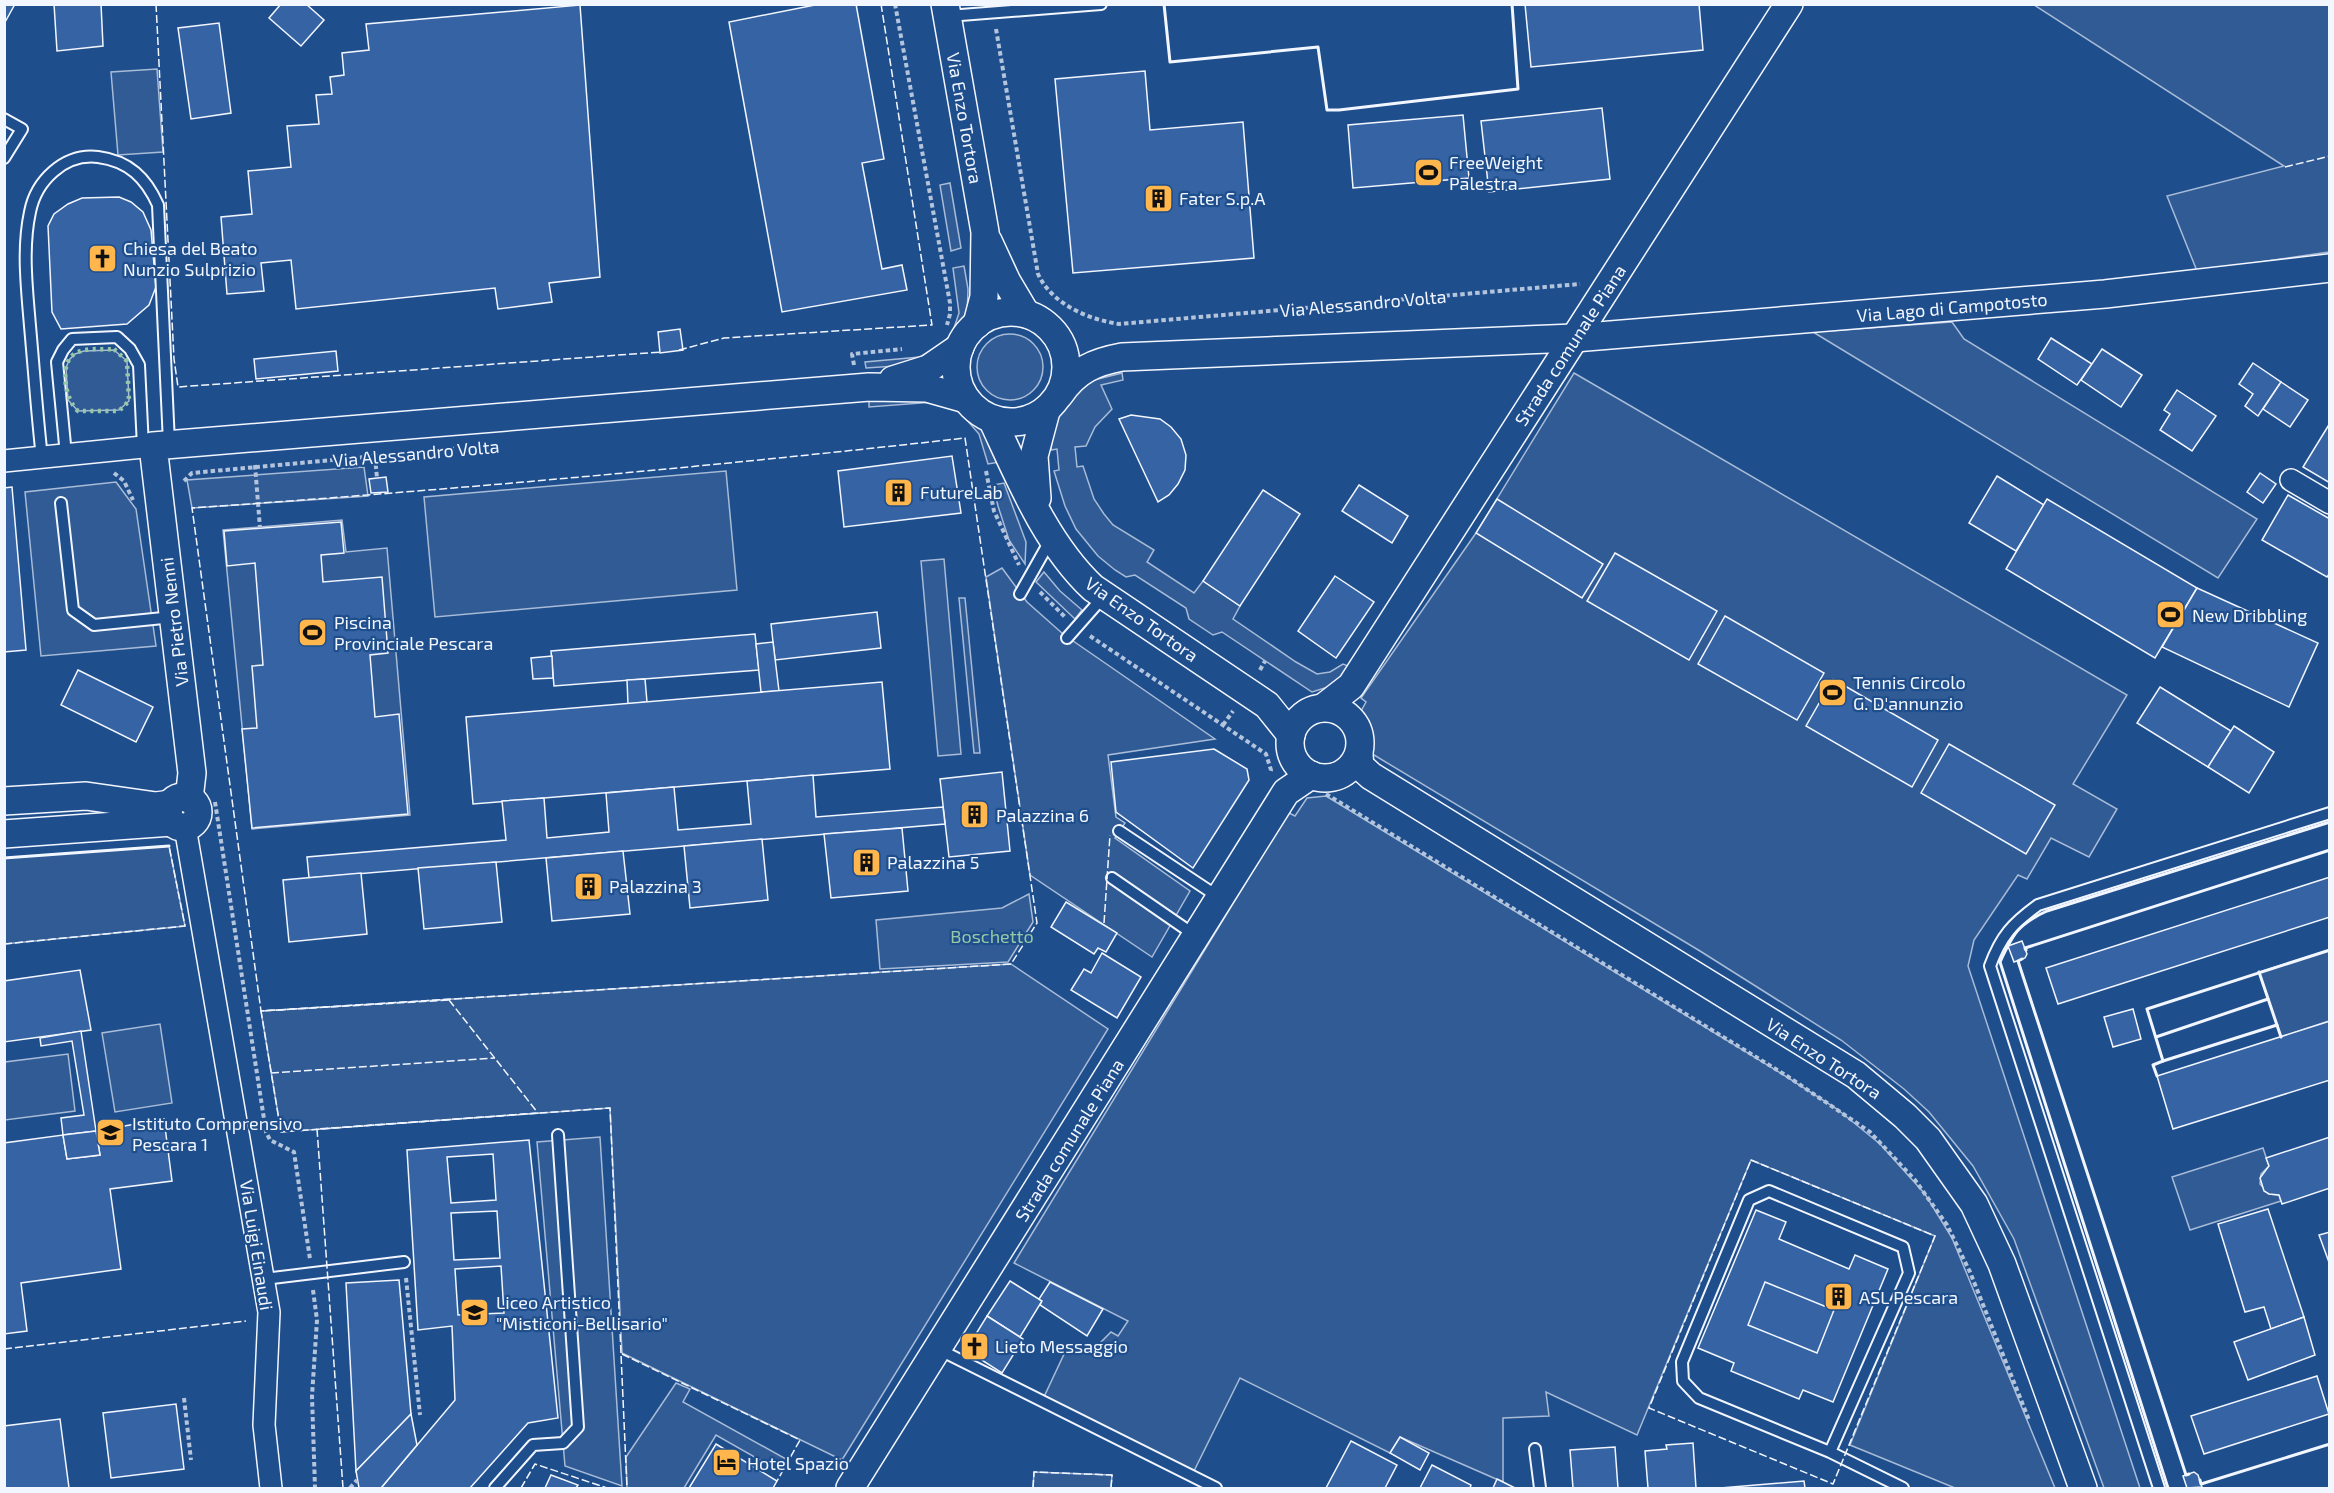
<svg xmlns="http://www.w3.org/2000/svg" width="2334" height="1493" viewBox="0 0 2334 1493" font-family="'Exo 2',sans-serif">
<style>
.built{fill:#305b95;stroke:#a8bbd7;stroke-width:1.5}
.building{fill:#3563a3;stroke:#f2f6ff;stroke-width:1.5;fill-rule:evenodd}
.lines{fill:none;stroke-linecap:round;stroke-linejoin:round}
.service-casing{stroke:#f2f6ff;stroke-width:14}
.minor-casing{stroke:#f2f6ff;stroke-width:24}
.tertiary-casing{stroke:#f2f6ff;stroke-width:30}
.path{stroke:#b3c4dc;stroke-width:4;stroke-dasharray:4.5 3;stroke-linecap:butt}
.service{stroke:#1f4e8c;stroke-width:10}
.minor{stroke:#1f4e8c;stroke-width:21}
.tertiary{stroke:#1f4e8c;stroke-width:27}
.hedge{stroke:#97c8a6;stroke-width:4.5;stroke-dasharray:3 4.5;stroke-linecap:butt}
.fence{stroke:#f2f6ff;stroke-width:1.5;stroke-dasharray:8 3;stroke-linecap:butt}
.wall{stroke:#f2f6ff;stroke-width:3}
.labels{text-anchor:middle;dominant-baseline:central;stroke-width:4.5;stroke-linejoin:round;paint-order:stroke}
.street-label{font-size:18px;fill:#f2f6ff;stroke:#1f4e8c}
.poi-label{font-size:18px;fill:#f2f6ff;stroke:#1f4e8c;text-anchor:start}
.park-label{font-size:18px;fill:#97c8a6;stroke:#1f4e8c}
</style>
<rect width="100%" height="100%" fill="#1f4e8c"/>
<g class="built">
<polygon points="2034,5 2329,5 2329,252 2197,271 2167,196 2284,166"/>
<polygon points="157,69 163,152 118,155 111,72"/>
<polygon points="950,183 961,248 951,251 940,185"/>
<polygon points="964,266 968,289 967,319 956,339 945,349 896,366 866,368 865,362 920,357 941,345 952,334 959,313 953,268"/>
<polygon points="1952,322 1964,339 2257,519 2218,578 1813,332"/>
<circle cx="1010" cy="367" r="33"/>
<polygon points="114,350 127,361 129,401 119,410 78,411 68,400 66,368 69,360 75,354 84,351"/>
<polygon points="1122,373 1123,380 1101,385 1112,409 1095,427 1086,446 1075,447 1077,467 1083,466 1094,499 1104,514 1113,525 1154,550 1147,562 1194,593 1203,581 1240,606 1233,619 1296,662 1317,674 1330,672 1343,664 1348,666 1341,677 1328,687 1312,692 1222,632 1213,635 1189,619 1186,608 1135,575 1126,577 1115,570 1098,556 1076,529 1065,506 1054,471 1059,470 1057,449 1051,450 1054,423 1064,403 1081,388 1094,380"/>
<polygon points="1574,373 2127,695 2073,784 2117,809 2089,857 2051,838 2027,879 2018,875 1974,940 1968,966 2140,1488 2104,1488 2014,1239 1973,1166 1929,1112 1904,1089 1841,1040 1700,951 1369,752 1367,728 1360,713 1366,702 1361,698 1476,533"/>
<polygon points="921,394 966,407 981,422 1000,462 988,464 979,434 960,412 951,408 934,402 869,407 869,399"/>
<polygon points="364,467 368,496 192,508 187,480"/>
<polygon points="726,471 737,590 435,617 424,497"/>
<polygon points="116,482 136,509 156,646 41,656 25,492"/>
<polygon points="1004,483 1026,542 1025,564 1009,540 998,506 993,485"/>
<polygon points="342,520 346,552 387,548 410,815 252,829 223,530"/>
<polygon points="944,559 961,754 938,756 921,561"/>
<polygon points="1002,568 1027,602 1063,634 1215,739 1108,755 1116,817 1125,823 1115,838 1190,891 1152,957 1030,875 986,577"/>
<polygon points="1044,572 1060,591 1082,610 1075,619 1036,582"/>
<polygon points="959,598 965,598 980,753 974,753"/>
<polygon points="1326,796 1787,1077 1837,1109 1880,1144 1925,1194 1952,1238 2055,1488 1955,1488 1850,1445 1935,1236 1751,1160 1637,1435 1546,1392 1549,1416 1503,1418 1503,1482 1400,1437 1390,1453 1240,1378 1193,1473 1043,1399 1066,1350 1098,1345 1111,1332 1118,1336 1128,1321 1014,1263 1287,815 1289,813 1295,816 1307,798"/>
<polygon points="169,846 185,926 5,944 5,858"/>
<polygon points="1029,894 1033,922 1008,962 880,969 876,920 1002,908"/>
<polygon points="2329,950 2329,1021 2281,1037 2259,972"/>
<polygon points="1011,964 1108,1029 842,1460 622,1353 610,1108 281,1132 261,1011"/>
<polygon points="160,1024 172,1103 115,1112 102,1033"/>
<polygon points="68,1054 75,1111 5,1120 5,1062"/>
<polygon points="600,1137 622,1486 565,1466 537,1142"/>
<polygon points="2263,1148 2269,1166 2261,1174 2260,1184 2269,1194 2279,1195 2281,1201 2190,1230 2172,1177"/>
<polygon points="676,1383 690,1389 683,1402 786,1459 779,1471 716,1435 684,1488 627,1488 626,1457"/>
<polygon points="1034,1472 1112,1475 1111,1488 1033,1488"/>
</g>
<g class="building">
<polygon points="4,4 15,4 4,24"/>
<polygon points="54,4 101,4 103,46 57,51"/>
<polygon points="281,4 306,4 324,20 301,46 269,18"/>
<polygon points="856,4 884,159 862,163 882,269 902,265 907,290 782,312 729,22 820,4"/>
<polygon points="1525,4 1699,4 1703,50 1531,67"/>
<polygon points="580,5 600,277 549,283 552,302 498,309 495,288 296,309 291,260 261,263 264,291 227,294 221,217 252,214 248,171 291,167 287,126 319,124 316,95 332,94 330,77 344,75 342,53 369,50 366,24"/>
<polygon points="219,23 231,113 191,119 178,28"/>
<polygon points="1145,71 1150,130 1243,122 1254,258 1073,273 1055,79"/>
<polygon points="1602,108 1610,179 1489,192 1481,121"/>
<polygon points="1463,115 1469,178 1353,188 1348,125"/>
<polygon points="119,197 131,202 143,212 151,230 156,287 149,305 127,324 61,329 52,312 48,226 54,214 68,204 82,198"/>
<polygon points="680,329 683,350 660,353 658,332"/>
<polygon points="2051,338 2092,364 2077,385 2038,359"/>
<polygon points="2102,349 2142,375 2121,407 2081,380"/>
<polygon points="336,351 338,371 256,379 254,359"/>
<polygon points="2253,363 2281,382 2258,416 2245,406 2253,394 2239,384"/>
<polygon points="2281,382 2308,400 2290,427 2263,409"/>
<polygon points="2177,390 2216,416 2192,451 2160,430 2170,414 2164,410"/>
<polygon points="1131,415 1160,419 1171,427 1181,439 1186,455 1185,470 1178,484 1169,495 1158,502 1119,419"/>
<polygon points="2330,423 2330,483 2303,467"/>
<polygon points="952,456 961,513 844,527 838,471"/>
<polygon points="2260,473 2276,484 2263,503 2247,492"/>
<polygon points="1997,476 2044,505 2016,551 1969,523"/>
<polygon points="386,477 388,492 371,493 369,479"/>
<polygon points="1359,485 1408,516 1392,543 1342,511"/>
<polygon points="12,487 26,650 4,652 4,488"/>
<polygon points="1263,490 1300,514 1240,606 1203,581"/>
<polygon points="2288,495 2330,519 2330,573 2327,577 2262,540"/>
<polygon points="1497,499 1603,564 1582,598 1476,533"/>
<polygon points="2047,499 2197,588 2155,658 2006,569"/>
<polygon points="341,522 344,553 321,555 323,582 382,577 388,653 370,655 375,717 399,714 408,814 252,828 242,729 257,728 252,666 263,665 255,563 227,566 224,531"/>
<polygon points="1615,553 1717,611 1689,660 1587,601"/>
<polygon points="1335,576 1374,602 1336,658 1298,631"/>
<polygon points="2197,588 2318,643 2289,707 2162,647"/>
<polygon points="877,612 881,648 775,660 771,624"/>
<polygon points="1725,616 1824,673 1797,720 1698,664"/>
<polygon points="755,634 759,670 554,686 551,651"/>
<polygon points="773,642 779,691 761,692 756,644"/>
<polygon points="552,656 553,678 533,679 531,658"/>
<polygon points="78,670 153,707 136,742 61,705"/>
<polygon points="645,679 647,702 628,704 627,680"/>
<polygon points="1833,679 1938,740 1912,787 1806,726"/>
<polygon points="882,682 890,769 473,804 466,717"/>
<polygon points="2160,687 2231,731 2208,767 2137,723"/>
<polygon points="2234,726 2274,752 2249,793 2208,767"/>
<polygon points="1949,744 2055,805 2026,854 1921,793"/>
<polygon points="1214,749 1247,769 1249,780 1193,868 1116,812 1111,762"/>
<polygon points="1002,772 1010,851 949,857 940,779"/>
<polygon points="813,775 816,817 943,807 945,824 309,878 307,857 506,840 502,801 544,798 547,838 609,832 606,793 674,787 678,830 751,824 747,781"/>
<polygon points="902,828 908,891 831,898 824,834"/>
<polygon points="762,839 768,900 690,908 684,846"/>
<polygon points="623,851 630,914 552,921 546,858"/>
<polygon points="496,862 502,922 424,929 418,868"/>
<polygon points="361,873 367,934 289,942 283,880"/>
<polygon points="2330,877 2330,917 2058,1004 2046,968"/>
<polygon points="1066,902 1117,933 1106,952 1098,948 1094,954 1051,927"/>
<polygon points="2022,941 2027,954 2025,958 2014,962 2008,946"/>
<polygon points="1102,953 1141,977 1117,1018 1071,990 1084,969 1091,973"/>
<polygon points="80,970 91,1030 4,1042 4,981"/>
<polygon points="2133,1009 2141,1039 2113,1047 2104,1017"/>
<polygon points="2330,1021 2330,1080 2173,1129 2157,1076"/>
<polygon points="81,1031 96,1131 63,1135 61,1118 84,1115 72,1041 41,1046 40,1038"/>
<polygon points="164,1119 172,1181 110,1189 121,1269 21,1283 27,1331 4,1334 4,1143 63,1135 67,1159 100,1155 96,1131"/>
<polygon points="96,1131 100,1155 67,1159 63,1135"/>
<polygon points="2330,1137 2330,1188 2282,1204 2279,1195 2269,1194 2264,1191 2260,1178 2269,1166 2266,1158"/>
<path d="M529,1140L558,1418L528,1423L470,1488H381L455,1400L452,1326L418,1330L407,1150ZM493,1154L496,1200L451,1203L447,1157ZM497,1211L500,1258L454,1260L451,1213ZM501,1266L504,1313L458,1315L455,1269Z"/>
<polygon points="2268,1209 2304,1317 2271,1329 2264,1307 2245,1312 2218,1224"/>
<path d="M1756,1210L1786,1222L1779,1239L1849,1269L1855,1255L1888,1269L1833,1402L1803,1390L1799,1399L1731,1371L1734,1363L1698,1348ZM1765,1284L1833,1311L1816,1352L1749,1324Z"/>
<polygon points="2330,1232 2330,1265 2319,1235"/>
<polygon points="399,1280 411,1414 356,1471 346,1283"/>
<polygon points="1010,1281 1042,1301 1020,1337 987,1316"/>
<polygon points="1050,1282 1103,1309 1087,1336 1040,1305 1042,1301 1039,1299"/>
<polygon points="1765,1282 1834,1310 1817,1353 1748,1325"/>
<polygon points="987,1316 1023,1339 1002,1373 966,1350"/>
<polygon points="2304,1317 2315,1355 2248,1380 2234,1342"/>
<polygon points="2317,1376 2329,1414 2204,1454 2191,1416"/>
<polygon points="176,1404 184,1469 111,1478 103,1413"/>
<polygon points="411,1414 417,1445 381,1488 359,1488 356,1471"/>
<polygon points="60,1419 69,1488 4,1488 4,1426"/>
<polygon points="1400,1437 1429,1453 1420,1470 1390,1453"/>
<polygon points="1351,1441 1397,1465 1385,1488 1326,1488"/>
<polygon points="1693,1443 1696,1488 1648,1488 1645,1451 1667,1449 1666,1445"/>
<polygon points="716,1444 777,1481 773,1488 689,1488"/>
<polygon points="1615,1447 1618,1488 1573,1488 1570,1450"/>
<polygon points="1432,1465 1471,1485 1470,1488 1420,1488"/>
<polygon points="2194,1472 2198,1475 2202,1487 2187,1488 2183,1476"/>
<polygon points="551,1475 578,1485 576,1488 545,1488"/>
<polygon points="1497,1479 1515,1488 1493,1488"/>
<polygon points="1804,1481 1805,1488 1720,1488"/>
</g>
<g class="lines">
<defs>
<g id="service">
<polyline points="948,16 1101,4"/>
<polyline points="4,119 22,129 4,158"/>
<polyline points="66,455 57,362 63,350 72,339 117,337 130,349 139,365 143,447"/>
<path d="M42,458C37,414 34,370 30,326C27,289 22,249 30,212C36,181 64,153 98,157C129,161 146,178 158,205L169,443"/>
<polyline points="61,503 73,610 94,625 173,617"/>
<polyline points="1020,594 1051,539"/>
<polyline points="1067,638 1104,596"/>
<polyline points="1119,831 1220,898"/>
<polyline points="1112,878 1196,936"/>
<polyline points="264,1279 404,1262"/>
<polyline points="938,1349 1216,1488"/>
<polyline points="1535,1449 1540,1488"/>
<polyline points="1830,1452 1909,1273 1903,1247 1769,1191 1749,1200 1682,1362 1683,1381 1699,1398 1830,1452 1903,1488"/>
<polyline points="495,1488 533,1445 563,1443 578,1427 558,1135"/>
<path d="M2159,1488L1990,966C2001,936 2012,924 2038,905L2330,813"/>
</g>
<g id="minor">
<polyline points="4,461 153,446"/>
<polyline points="2291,480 2330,503"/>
<polyline points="185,827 269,1312 264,1425 271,1488"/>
</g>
<g id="tertiary">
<polyline points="945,4 985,232 984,297 977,324"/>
<polyline points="988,241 1007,282 1026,314"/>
<circle cx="1011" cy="367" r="55"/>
<polyline points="893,380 928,369 960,347"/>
<path d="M1060,394C1076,370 1095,362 1122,357L1574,338L2105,294L2330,268"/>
<path d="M992,419C1019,477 1046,544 1093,588L1267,705L1291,735"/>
<polyline points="1037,498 1034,456 1046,411"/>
<polyline points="1324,707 1351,686 1789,4"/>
<circle cx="1325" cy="743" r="35"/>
<polyline points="1359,755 1360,766 1371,776 1856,1075 1905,1116 1928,1139 1974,1204 2002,1264 2083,1488"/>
<circle cx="183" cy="812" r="15"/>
<polyline points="189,799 192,773 153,446 869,387 927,388 966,399"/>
<polyline points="4,801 86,796 156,806 171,804"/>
<polyline points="4,834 172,822"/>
<polyline points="850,1488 1286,792 1311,775"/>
</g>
</defs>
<use href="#service" class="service-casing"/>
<use href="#minor" class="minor-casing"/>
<use href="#tertiary" class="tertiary-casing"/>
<g class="path">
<polyline points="895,4 950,303 950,314 947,325"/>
<path d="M996,29L1038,274C1052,304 1087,319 1119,324L1580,284"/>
<polyline points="854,365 852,354 902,349"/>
<polyline points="375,457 377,478"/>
<polyline points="255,465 260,528"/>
<polyline points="986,471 994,511 1019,565"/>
<polyline points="114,473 124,481 133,500"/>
<polyline points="184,481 192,473 462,448"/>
<polyline points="1040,592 1065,617"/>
<polyline points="1090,636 1266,754 1271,770 1270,773"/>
<polyline points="1260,670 1265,661"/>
<polyline points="1223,725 1233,711"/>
<polyline points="1326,794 1787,1076 1870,1132 1915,1180 1947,1225 1970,1272 2029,1420"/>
<polyline points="215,802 266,1132 270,1140 294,1152 310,1259"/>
<polyline points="406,1278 420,1415"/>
<polyline points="313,1290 317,1320 312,1396 315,1488"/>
<polyline points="184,1398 191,1460"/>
<polyline points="350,1488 357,1480"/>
</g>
<use href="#service" class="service"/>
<use href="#minor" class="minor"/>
<use href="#tertiary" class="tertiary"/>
<path class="hedge" d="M114,349L127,361L129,401L119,411H78C65,400 58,362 76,353C87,347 103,350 114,349Z"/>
<g class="fence">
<polyline points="156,4 174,359 178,387 661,352"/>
<polyline points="2285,167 2330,156"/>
<polyline points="679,350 724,338 932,325 881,4"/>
<path d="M965,438L1037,923L1011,964L261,1011L192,508C450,490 708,467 965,438Z"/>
<polyline points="1104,923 1110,835"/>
<polyline points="4,944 185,926 169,846"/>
<polygon points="449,1000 538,1113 281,1132 261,1011"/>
<polyline points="271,1073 495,1058"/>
<polygon points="1751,1160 1935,1236 1833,1484 1649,1408"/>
<polyline points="4,1349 246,1321"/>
<polyline points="622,1354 800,1440 777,1481"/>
<polyline points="343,1488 317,1129 610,1108 627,1488"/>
<polyline points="521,1488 535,1464 607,1488"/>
<polyline points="1033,1488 1034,1472 1112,1475 1111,1488"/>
</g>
<g class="wall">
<polyline points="1164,4 1170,62 1318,47 1327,110 1339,110 1518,89 1512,4"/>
<polyline points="4,858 169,846"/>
<polyline points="2026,950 2025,948 2330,850"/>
<polyline points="2022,959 2018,961 2186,1475 2189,1474"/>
<polyline points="2259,972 2281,1037"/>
<polyline points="2156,1037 2268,999"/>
<polyline points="2163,1061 2277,1025"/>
<polyline points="2157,1076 2153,1065 2163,1061 2147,1009 2330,950"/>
<polyline points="2200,1480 2201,1484 2330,1444"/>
<path d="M2168,1488L2000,962C2013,934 2018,924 2047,911L2330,822"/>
</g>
</g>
<defs>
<symbol id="stadium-square" viewBox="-11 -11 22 22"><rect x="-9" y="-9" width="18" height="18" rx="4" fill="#ffb74d" stroke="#1f4e8c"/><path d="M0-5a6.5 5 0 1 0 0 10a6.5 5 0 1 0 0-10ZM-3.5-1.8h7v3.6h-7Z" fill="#111"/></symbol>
<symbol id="building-square" viewBox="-11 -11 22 22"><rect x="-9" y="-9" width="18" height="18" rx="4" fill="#ffb74d" stroke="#1f4e8c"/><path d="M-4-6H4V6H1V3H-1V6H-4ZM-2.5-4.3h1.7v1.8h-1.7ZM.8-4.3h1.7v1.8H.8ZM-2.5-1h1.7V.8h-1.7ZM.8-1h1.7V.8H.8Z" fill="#111"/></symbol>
<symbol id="church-square" viewBox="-11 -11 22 22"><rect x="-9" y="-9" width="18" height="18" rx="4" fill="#ffb74d" stroke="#1f4e8c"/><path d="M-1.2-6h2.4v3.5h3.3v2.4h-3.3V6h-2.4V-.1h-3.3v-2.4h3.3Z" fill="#111"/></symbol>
<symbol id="school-square" viewBox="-11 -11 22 22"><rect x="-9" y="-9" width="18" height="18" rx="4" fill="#ffb74d" stroke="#1f4e8c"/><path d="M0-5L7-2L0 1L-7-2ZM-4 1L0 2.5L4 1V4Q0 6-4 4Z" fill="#111"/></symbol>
<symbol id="hotel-square" viewBox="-11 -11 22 22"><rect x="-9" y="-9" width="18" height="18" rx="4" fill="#ffb74d" stroke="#1f4e8c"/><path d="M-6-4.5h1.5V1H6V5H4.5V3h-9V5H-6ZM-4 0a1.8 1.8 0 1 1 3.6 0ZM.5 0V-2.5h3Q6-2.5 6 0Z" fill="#111"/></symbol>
</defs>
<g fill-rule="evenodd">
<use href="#stadium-square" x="1412" y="156" width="33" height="33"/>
<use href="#building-square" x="1142" y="182" width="33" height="33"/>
<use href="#church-square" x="86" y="242" width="33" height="33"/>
<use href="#building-square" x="882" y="476" width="33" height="33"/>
<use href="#stadium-square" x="2154" y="598" width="33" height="33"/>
<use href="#stadium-square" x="296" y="616" width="33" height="33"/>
<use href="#stadium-square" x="1816" y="676" width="33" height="33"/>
<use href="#building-square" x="958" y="798" width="33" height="33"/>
<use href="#building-square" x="850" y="846" width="33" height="33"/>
<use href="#building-square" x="572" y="870" width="33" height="33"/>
<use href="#school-square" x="94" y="1116" width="33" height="33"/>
<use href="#building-square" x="1822" y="1280" width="33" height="33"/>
<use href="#school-square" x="458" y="1296" width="33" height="33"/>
<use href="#church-square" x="958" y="1330" width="33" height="33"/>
<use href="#hotel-square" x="710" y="1446" width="33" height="33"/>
</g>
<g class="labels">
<g class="street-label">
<text transform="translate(965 118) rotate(80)">Via Enzo Tortora</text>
<text transform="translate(1363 303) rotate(-5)">Via Alessandro Volta</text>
<text transform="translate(1952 307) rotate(-5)">Via Lago di Campotosto</text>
<text transform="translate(1570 345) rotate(-57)">Strada comunale Piana</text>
<text transform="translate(416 453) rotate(-5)">Via Alessandro Volta</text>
<text transform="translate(1142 619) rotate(35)">Via Enzo Tortora</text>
<text transform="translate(174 622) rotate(-97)">Via Pietro Nenni</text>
<text transform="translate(1824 1058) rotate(33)">Via Enzo Tortora</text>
<text transform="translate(1069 1140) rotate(-58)">Strada comunale Piana</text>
<text transform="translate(257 1245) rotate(81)">Via Luigi Einaudi</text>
</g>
<g class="poi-label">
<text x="1449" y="162">FreeWeight<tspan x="1449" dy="21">Palestra</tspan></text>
<text x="1179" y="198">Fater S.p.A</text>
<text x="123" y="248">Chiesa del Beato<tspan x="123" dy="21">Nunzio Sulprizio</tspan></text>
<text x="920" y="492">FutureLab</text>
<text x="2192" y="615">New Dribbling</text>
<text x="334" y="622">Piscina<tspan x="334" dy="21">Provinciale Pescara</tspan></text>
<text x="1853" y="682">Tennis Circolo<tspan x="1853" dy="21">G. D'annunzio</tspan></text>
<text x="996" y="815">Palazzina 6</text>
<text x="887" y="862">Palazzina 5</text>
<text x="609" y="886">Palazzina 3</text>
<text x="132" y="1123">Istituto Comprensivo<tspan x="132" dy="21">Pescara 1</tspan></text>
<text x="1859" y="1297">ASL Pescara</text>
<text x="496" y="1302">Liceo Artistico<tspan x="496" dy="21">"Misticoni-Bellisario"</tspan></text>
<text x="995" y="1346">Lieto Messaggio</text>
<text x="747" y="1463">Hotel Spazio</text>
</g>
<g class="park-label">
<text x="992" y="936">Boschetto</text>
</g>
</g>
<rect width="2334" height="1493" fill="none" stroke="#f2f6ff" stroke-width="12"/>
</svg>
